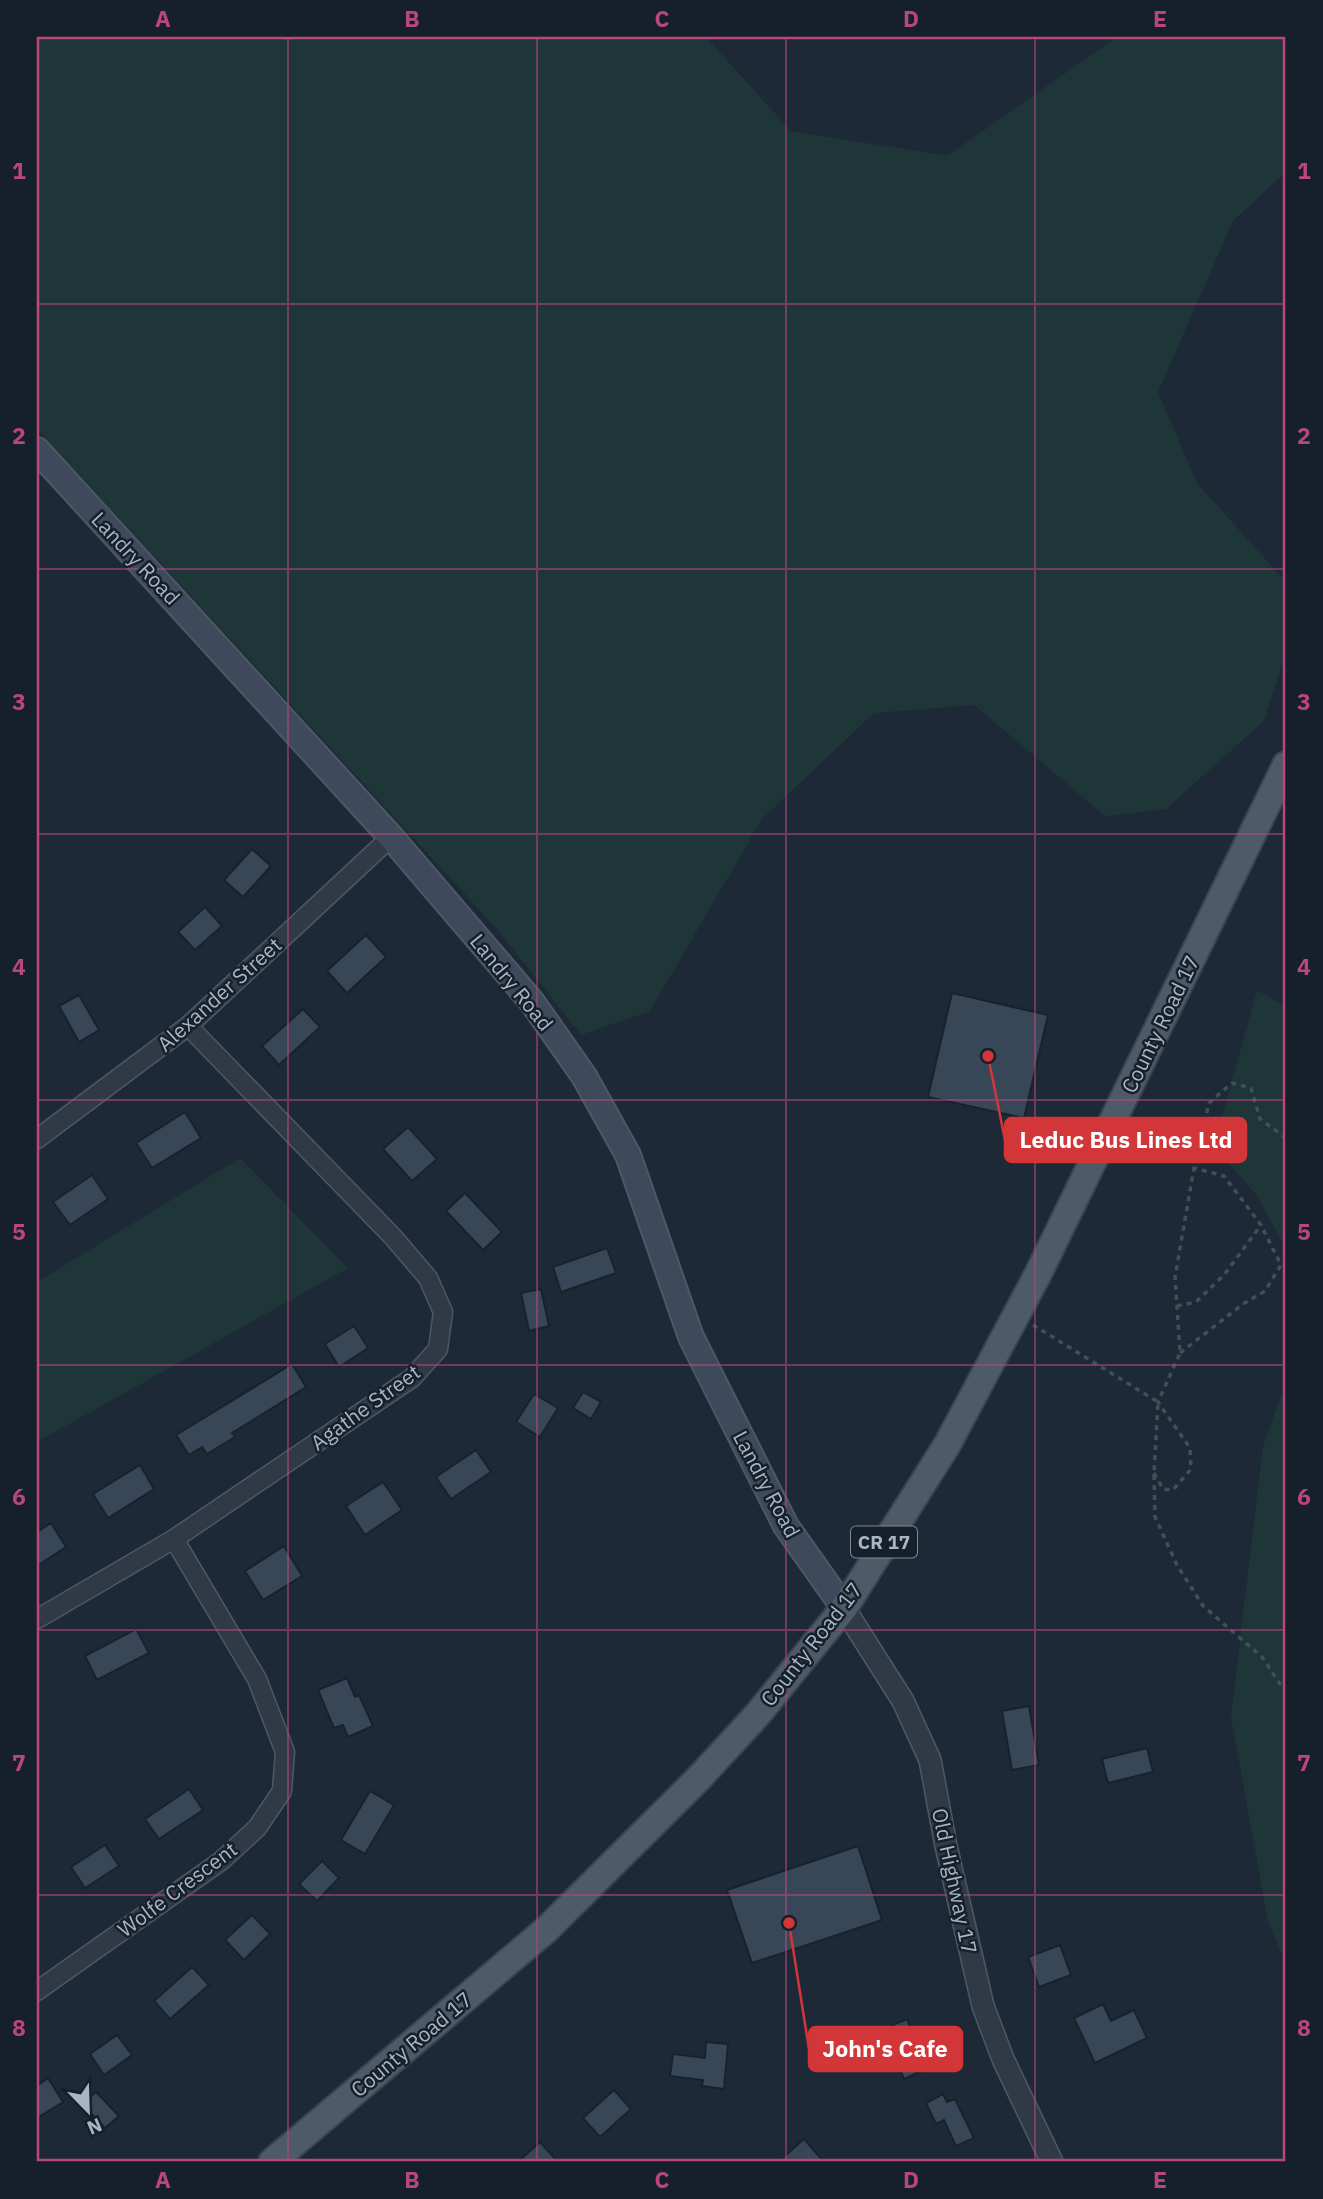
<svg xmlns="http://www.w3.org/2000/svg" width="1323" height="2199" viewBox="0 0 1323 2199" font-family="'IBM Plex Sans',sans-serif">
<style>
.green{fill:#1f3638}
.building{fill:#384758;stroke:#18222d;stroke-width:2}
.lines{fill:none;stroke-linecap:round;stroke-linejoin:round}
.minor-casing{stroke:#4d5866;stroke-width:21}
.tertiary-casing{stroke:#4d5866;stroke-width:24}
.secondary-casing{stroke:#4d5866;stroke-width:28}
.primary-casing{stroke:#394451;stroke-width:30}
.path{stroke:#3c5355;stroke-width:3.5;stroke-dasharray:5 5;stroke-linecap:butt}
.minor{stroke:#303a47;stroke-width:18}
.tertiary{stroke:#303a47;stroke-width:21}
.secondary{stroke:#3e4a5b;stroke-width:24}
.primary{stroke:#4e5a68;stroke-width:26}
.grid{fill:none;stroke:#ba477b;stroke-width:2;stroke-opacity:0.55}
.labels{text-anchor:middle;dominant-baseline:central;stroke-width:5;stroke-linejoin:round;paint-order:stroke}
.shield{fill:#16202b;stroke:#7d8897;stroke-width:2}
.shield-label{font-size:19px;font-weight:bold;fill:#a9b5c5}
.street-label{font-size:21px;fill:#a9b5c5;stroke:#16202b}
.leader{fill:none;stroke:#d23638;stroke-width:2.5}
.callout-dot{fill:#d23638;stroke:#16202b;stroke-width:2.5}
.callout{fill:#d23638;stroke:#d23638;stroke-width:2.5}
.callout-label{font-size:23px;text-anchor:middle;font-weight:bold;fill:#fff}
.neatline{fill:none;stroke:#ba477b;stroke-width:2.5}
.grid-label{font-size:23px;text-anchor:middle;font-weight:bold;fill:#ba477b}
</style>
<rect width="100%" height="100%" fill="#1d2937"/>
<g class="green">
<polygon points="37,37 706,37 791,131 947,156 1117,37 1286,37 1286,172 1233,221 1158,392 1197,483 1286,582 1286,651 1264,721 1166,809 1105,816 974,705 874,713 762,819 650,1011 581,1035 497,929 37,429"/>
<polygon points="1257,990 1286,1007 1286,1248 1255,1193 1218,1152 1219,1128"/>
<polygon points="240,1158 348,1268 37,1442 37,1282"/>
<polygon points="1286,1382 1286,1964 1268,1922 1231,1717 1263,1446"/>
</g>
<g class="building">
<polygon points="252,849 271,866 243,897 224,880"/>
<polygon points="205,907 222,926 195,950 178,932"/>
<polygon points="366,935 386,957 347,993 327,971"/>
<polygon points="952,993 1048,1015 1024,1118 928,1097"/>
<polygon points="79,995 99,1030 79,1042 59,1006"/>
<polygon points="303,1009 320,1027 279,1065 262,1046"/>
<polygon points="185,1112 201,1138 152,1168 136,1143"/>
<polygon points="408,1127 437,1159 412,1181 383,1149"/>
<polygon points="92,1175 108,1199 70,1225 53,1202"/>
<polygon points="465,1193 502,1232 483,1250 446,1211"/>
<polygon points="607,1248 616,1273 561,1292 553,1267"/>
<polygon points="541,1289 549,1326 529,1331 521,1293"/>
<polygon points="354,1326 368,1348 339,1367 325,1344"/>
<polygon points="292,1364 306,1387 232,1433 235,1437 207,1454 202,1447 189,1455 176,1435"/>
<polygon points="583,1392 601,1402 591,1419 573,1408"/>
<polygon points="534,1394 558,1408 540,1437 516,1422"/>
<polygon points="476,1450 491,1472 451,1499 436,1477"/>
<polygon points="140,1465 154,1489 108,1518 93,1494"/>
<polygon points="383,1482 402,1510 365,1535 346,1506"/>
<polygon points="51,1523 66,1547 37,1566 37,1532"/>
<polygon points="284,1546 302,1576 263,1600 245,1571"/>
<polygon points="136,1629 149,1653 97,1680 85,1656"/>
<polygon points="347,1678 355,1697 359,1695 373,1726 348,1737 343,1725 334,1728 318,1690"/>
<polygon points="1029,1706 1039,1765 1012,1770 1002,1711"/>
<polygon points="1147,1748 1153,1772 1108,1783 1102,1759"/>
<polygon points="189,1789 203,1810 159,1839 145,1819"/>
<polygon points="370,1791 394,1805 365,1854 341,1840"/>
<polygon points="105,1845 119,1866 85,1888 71,1867"/>
<polygon points="858,1846 882,1920 752,1963 727,1890"/>
<polygon points="322,1861 339,1878 317,1901 299,1884"/>
<polygon points="252,1915 270,1934 244,1960 225,1940"/>
<polygon points="1060,1945 1071,1975 1039,1987 1028,1957"/>
<polygon points="192,1967 209,1985 170,2019 154,2001"/>
<polygon points="1103,2004 1111,2021 1134,2010 1147,2038 1095,2063 1074,2018"/>
<polygon points="907,2019 928,2068 904,2079 883,2029"/>
<polygon points="117,2035 132,2055 104,2075 90,2054"/>
<polygon points="706,2042 728,2044 724,2089 702,2086 703,2080 670,2076 673,2054 705,2058"/>
<polygon points="48,2078 63,2102 37,2118 37,2086"/>
<polygon points="614,2090 631,2109 600,2137 583,2118"/>
<polygon points="96,2092 119,2116 105,2128 82,2104"/>
<polygon points="943,2094 947,2102 955,2099 974,2138 956,2146 944,2120 936,2124 926,2103"/>
<polygon points="804,2139 824,2162 778,2162"/>
<polygon points="540,2142 558,2162 518,2162"/>
</g>
<g class="lines">
<defs>
<g id="minor">
<polyline points="37,1139 188,1026 391,837"/>
<polyline points="37,1619 174,1539 412,1378 438,1349 443,1312 428,1278 393,1237 188,1026"/>
<polyline points="37,1991 221,1861 257,1828 282,1791 285,1752 257,1679 174,1539"/>
</g>
<polyline id="tertiary" points="844,1608 903,1701 930,1760 946,1846 983,2006 1003,2059 1052,2162"/>
<polyline id="secondary" points="37,450 391,837 532,1002 584,1076 628,1155 691,1337 786,1526 844,1608"/>
<polyline id="primary" points="272,2162 547,1929 700,1777 758,1714 844,1608 947,1445 1038,1274 1286,765"/>
</defs>
<use href="#minor" class="minor-casing"/>
<use href="#tertiary" class="tertiary-casing"/>
<use href="#secondary" class="secondary-casing"/>
<use href="#primary" class="primary-casing"/>
<g class="path">
<polyline points="1177,1306 1196,1302 1224,1275 1261,1225"/>
<polyline points="1033,1325 1158,1402 1154,1473 1155,1517 1177,1565 1203,1606 1262,1657 1286,1693"/>
<polyline points="1180,1353 1243,1304 1265,1291 1281,1265 1261,1225 1224,1176 1194,1168"/>
<polyline points="1154,1473 1163,1489 1173,1490 1191,1469 1190,1448 1158,1402 1180,1353 1175,1277 1194,1168 1209,1103 1232,1083 1251,1088 1260,1119 1286,1138"/>
</g>
<use href="#minor" class="minor"/>
<use href="#tertiary" class="tertiary"/>
<use href="#secondary" class="secondary"/>
<use href="#primary" class="primary"/>
</g>
<path class="grid" d="M288,37V2162M537,37V2162M786,37V2162M1035,37V2162M37,304H1286M37,569H1286M37,834H1286M37,1100H1286M37,1365H1286M37,1630H1286M37,1895H1286"/>
<g class="labels">
<rect class="shield" x="851" y="1526.5" width="66" height="31" rx="5"/>
<g class="shield-label">
<text x="884" y="1542">CR 17</text>
</g>
<g class="street-label">
<text transform="translate(136 558) rotate(47)">Landry Road</text>
<text transform="translate(512 982) rotate(51)">Landry Road</text>
<text transform="translate(219 994) rotate(-42)">Alexander Street</text>
<text transform="translate(1160 1024) rotate(-64)">County Road 17</text>
<text transform="translate(365 1407) rotate(-36)">Agathe Street</text>
<text transform="translate(767 1484) rotate(62)">Landry Road</text>
<text transform="translate(811 1644) rotate(-52)">County Road 17</text>
<text transform="translate(955 1881) rotate(78)">Old Highway 17</text>
<text transform="translate(177 1889) rotate(-37)">Wolfe Crescent</text>
<text transform="translate(411 2044) rotate(-40)">County Road 17</text>
</g>
</g>
<path class="leader" d="M988 1056L1005 1140M789 1923L809 2049"/>
<g class="callout-dot">
<circle cx="988" cy="1056" r="7"/>
<circle cx="789" cy="1923" r="7"/>
</g>
<g class="callout">
<rect x="1005" y="1118" width="241" height="44" rx="7"/>
<rect x="809" y="2027" width="153" height="44" rx="7"/>
</g>
<g class="callout-label">
<text x="1126" y="1148">Leduc Bus Lines Ltd</text>
<text x="885" y="2057">John's Cafe</text>
</g>
<rect width="1323" height="2199" fill="none" stroke="#16202b" stroke-width="77"/>
<g transform="translate(88 2111) rotate(157)" stroke="#16202b" stroke-width="5" paint-order="stroke">
<path d="M0-5L12 26L0 18L-12 26Z" fill="#a9b5c5"/>
<text y="-10" font-size="19" font-weight="bold" text-anchor="middle" fill="#a9b5c5">N</text>
</g>
<rect x="38" y="38" width="1246" height="2122" class="neatline"/>
<g class="grid-label">
<text x="163" y="27">A</text>
<text x="412" y="27">B</text>
<text x="662" y="27">C</text>
<text x="911" y="27">D</text>
<text x="1160" y="27">E</text>
<text x="19" y="179">1</text>
<text x="1304" y="179">1</text>
<text x="19" y="444">2</text>
<text x="1304" y="444">2</text>
<text x="19" y="710">3</text>
<text x="1304" y="710">3</text>
<text x="19" y="975">4</text>
<text x="1304" y="975">4</text>
<text x="19" y="1240">5</text>
<text x="1304" y="1240">5</text>
<text x="19" y="1505">6</text>
<text x="1304" y="1505">6</text>
<text x="19" y="1771">7</text>
<text x="1304" y="1771">7</text>
<text x="19" y="2036">8</text>
<text x="1304" y="2036">8</text>
<text x="163" y="2188">A</text>
<text x="412" y="2188">B</text>
<text x="662" y="2188">C</text>
<text x="911" y="2188">D</text>
<text x="1160" y="2188">E</text>
</g>
</svg>
